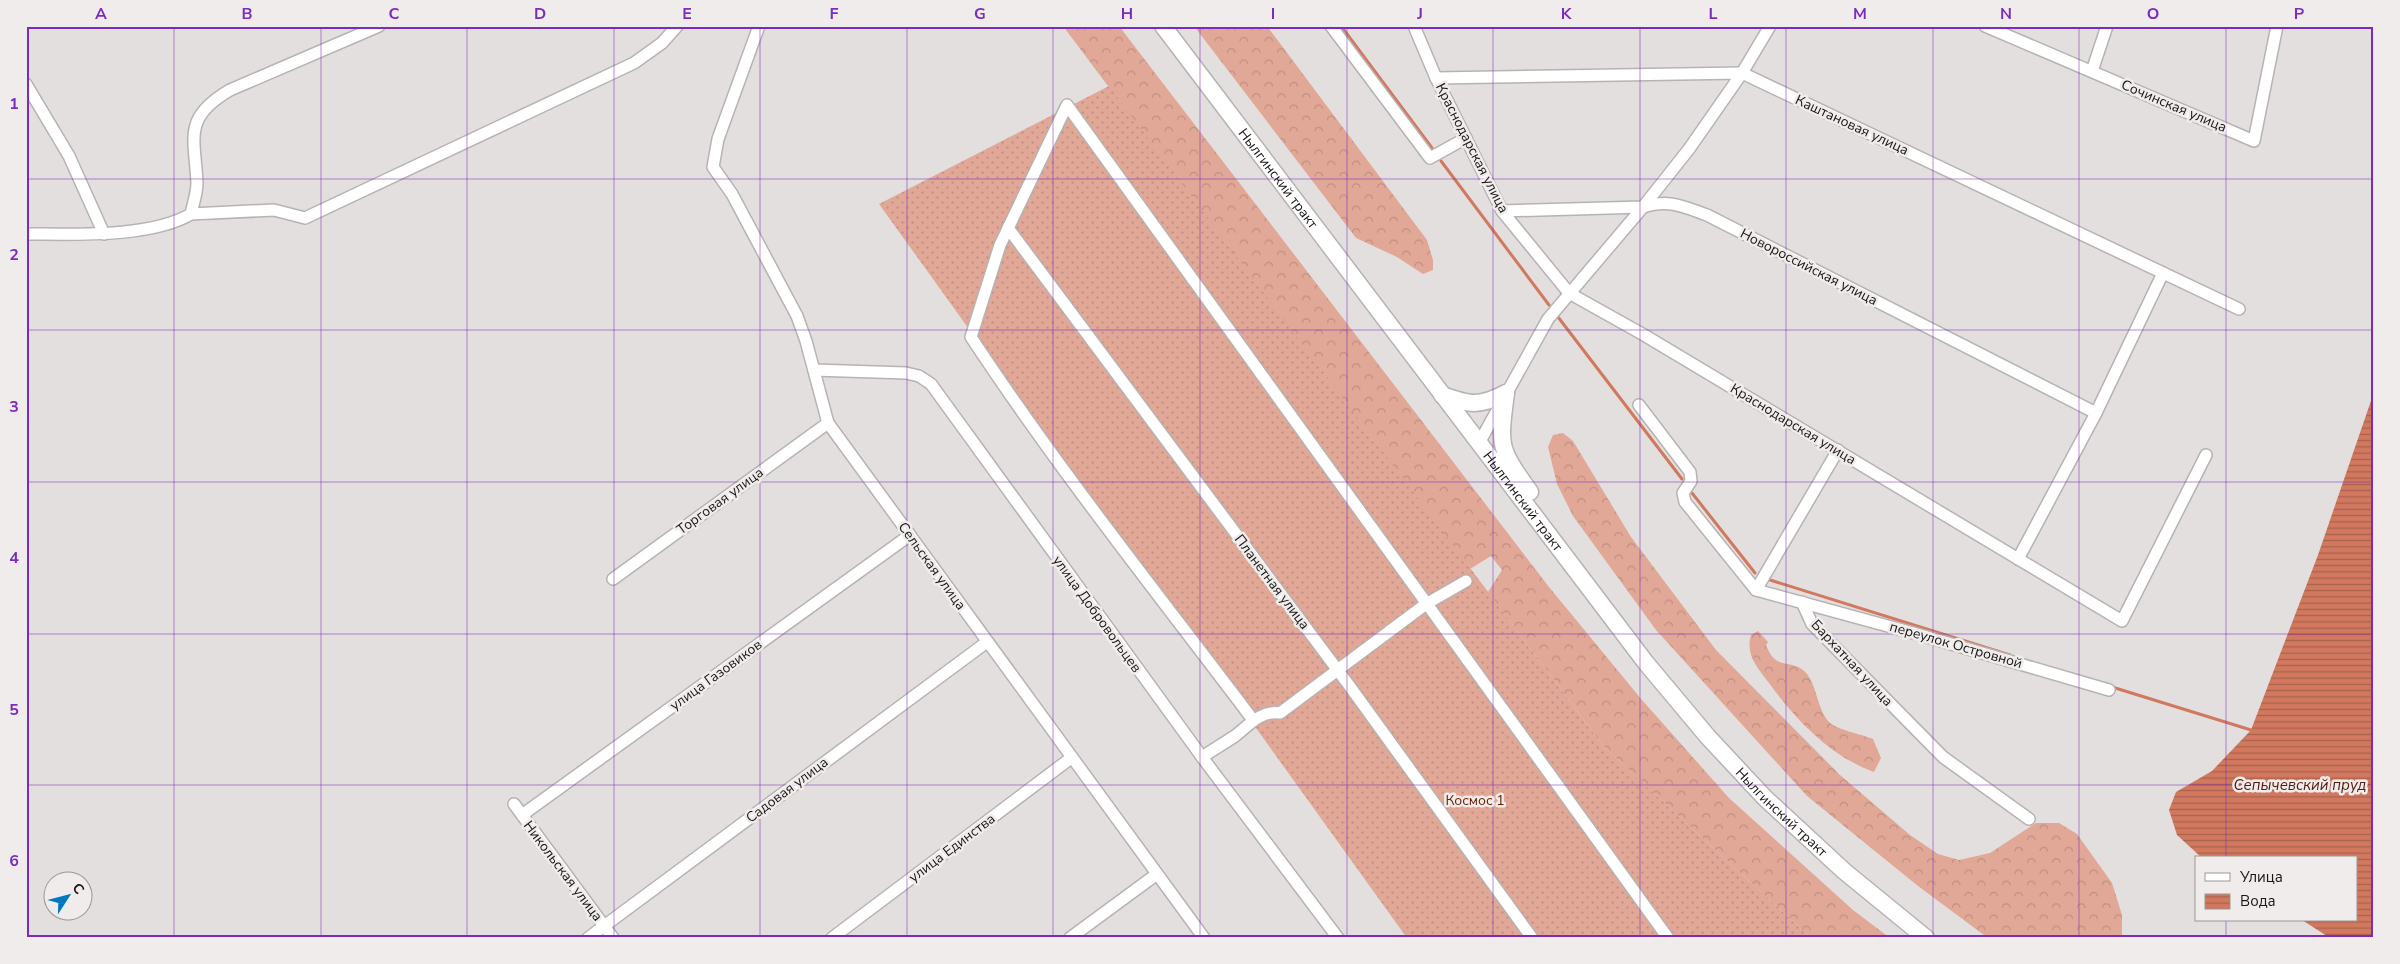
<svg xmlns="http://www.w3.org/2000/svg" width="2400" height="964" viewBox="0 0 2400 964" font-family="'Nunito Sans',sans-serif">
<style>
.forest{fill:url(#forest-crowns)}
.garden{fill:url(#garden-dots)}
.water{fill:url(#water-rules)}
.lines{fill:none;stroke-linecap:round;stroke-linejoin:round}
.stream{stroke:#d1785f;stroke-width:3}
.minor-casing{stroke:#b7b3b2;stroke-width:14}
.secondary-casing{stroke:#b7b3b2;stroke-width:19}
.minor{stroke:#fff;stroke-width:11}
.secondary{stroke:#fff;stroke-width:16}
.grid{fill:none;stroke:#7b2cbf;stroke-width:1;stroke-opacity:0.55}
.labels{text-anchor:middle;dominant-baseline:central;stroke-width:5;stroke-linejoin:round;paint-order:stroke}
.street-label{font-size:14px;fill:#181716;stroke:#f0eceb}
.park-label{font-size:14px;fill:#712007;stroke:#f0eceb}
.water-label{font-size:15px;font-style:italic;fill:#551c0c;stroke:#f0eceb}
.neatline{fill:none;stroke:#7b2cbf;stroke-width:2}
.grid-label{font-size:16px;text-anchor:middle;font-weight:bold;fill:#7b2cbf}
</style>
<defs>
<pattern id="forest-crowns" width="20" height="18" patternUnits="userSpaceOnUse" patternTransform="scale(1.25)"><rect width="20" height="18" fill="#e1a797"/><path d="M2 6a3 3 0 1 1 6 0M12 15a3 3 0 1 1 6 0" fill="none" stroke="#c08f81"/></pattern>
<pattern id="garden-dots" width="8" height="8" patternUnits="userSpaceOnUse" patternTransform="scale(1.25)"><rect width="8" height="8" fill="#e1a797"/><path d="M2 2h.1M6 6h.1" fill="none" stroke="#c08f81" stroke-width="1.8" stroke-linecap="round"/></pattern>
<pattern id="water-rules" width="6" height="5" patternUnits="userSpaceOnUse" patternTransform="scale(1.25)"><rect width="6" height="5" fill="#d1785f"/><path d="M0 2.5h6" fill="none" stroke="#a9614d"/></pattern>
</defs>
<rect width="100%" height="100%" fill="#e3dfde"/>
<g class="forest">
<polygon points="1063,26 1119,26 1549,587 1642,700 1729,798 1853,910 1890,938 1811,938 1605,748 1488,592 1502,570 1491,556 1470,569"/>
<polygon points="1194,26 1267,26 1427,240 1433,260 1433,270 1423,274 1397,257 1356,238"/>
<polygon points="1563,433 1573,441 1631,537 1716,650 1840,775 1910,835 1938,854 1959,860 1990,853 2036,823 2059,823 2077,834 2112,883 2122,915 2122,938 1988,938 1918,886 1807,796 1656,630 1573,516 1557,484 1548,447 1553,435"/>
<path d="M1758,631L1768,642L1766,645C1776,671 1789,659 1803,670C1817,681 1816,708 1829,722C1837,730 1861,734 1873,739L1881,758L1874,772C1830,756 1796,720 1769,683C1758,668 1745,655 1751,635Z"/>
</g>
<polygon class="garden" points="1109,86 1605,748 1811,938 1407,938 879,204"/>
<polygon class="water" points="2374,392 2374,938 2330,938 2302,920 2356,920 2356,858 2202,858 2177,835 2169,810 2176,792 2212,771 2251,730 2318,555"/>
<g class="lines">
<g class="stream">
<polyline points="1341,26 1432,148"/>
<polyline points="1441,161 1549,305"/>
<polyline points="1558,317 1682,479"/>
<polyline points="1692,493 1755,573"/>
<polyline points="1770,580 2010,655"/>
<polyline points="2112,687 2251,730"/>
</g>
<defs>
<g id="minor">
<polyline points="759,26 718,139 713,167 732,194 797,316 806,341 828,423 1204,938"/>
<polyline points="1331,26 1430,158 1466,138"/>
<polyline points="1414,26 1436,78 1502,211 1569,293 1644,335 2122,621 2206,455"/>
<polyline points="1985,26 2254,141 2277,26"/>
<polyline points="2092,71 2107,26"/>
<polyline points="1436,78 1742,73 2239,309"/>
<polyline points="26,84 69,156 104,234"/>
<path d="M1502,211L1643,207C1669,199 1682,206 1707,215L2096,413"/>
<polyline points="191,214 274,210 305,218 634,63 662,43 677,26"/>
<polyline points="1008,228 1351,688 1532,938"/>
<path d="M26,234C74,234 150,238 191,214C193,204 197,193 197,183C195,138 182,118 230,90L379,26"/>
<polyline points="814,370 906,373 919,376 931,384 1202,757 1338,938"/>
<polyline points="1639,405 1690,472 1691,481 1683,493 1685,502 1756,590 1917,634 2109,690"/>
<polyline points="1479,443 1548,319 1643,207 1689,149 1742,73 1770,26"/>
<polyline points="2018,559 2096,413 2163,273"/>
<polyline points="613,579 828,423"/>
<polyline points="1756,590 1838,450"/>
<polyline points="1802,602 1812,624 1943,757 2029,819"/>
<path d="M1253,720C1158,594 1058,469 971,337L1000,245L1067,105L1668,938"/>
<path d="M1202,757C1213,750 1224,743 1235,736C1249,725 1261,710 1280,713L1426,604L1466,581"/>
<polyline points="514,804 613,938"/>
<polyline points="522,815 910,535"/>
<polyline points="588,938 987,642"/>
<polyline points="832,938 1071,758"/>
<polyline points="1070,938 1157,874"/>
</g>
<g id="secondary">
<path id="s1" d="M1163,26L1646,663L1708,737L1765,798L1844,871L1926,938"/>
<path d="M1506,393C1499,447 1498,447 1530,492"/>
<path d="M1442,395C1470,405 1479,407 1506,393"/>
</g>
</defs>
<use href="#minor" class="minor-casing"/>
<use href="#secondary" class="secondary-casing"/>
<use href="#minor" class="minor"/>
<use href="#secondary" class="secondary"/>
</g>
<path class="grid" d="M174,26V938M321,26V938M467,26V938M614,26V938M760,26V938M907,26V938M1053,26V938M1200,26V938M1347,26V938M1493,26V938M1640,26V938M1786,26V938M1933,26V938M2079,26V938M2226,26V858M26,179H2374M26,330H2374M26,482H2374M26,634H2374M26,785H2374M2226,920V938"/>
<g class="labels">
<g class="street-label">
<text transform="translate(2174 106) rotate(23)">Сочинская улица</text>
<text transform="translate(1852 125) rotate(25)">Каштановая улица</text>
<text transform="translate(1472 148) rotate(63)">Краснодарская улица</text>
<text stroke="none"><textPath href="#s1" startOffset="191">Нылгинский тракт</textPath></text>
<text transform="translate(1809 267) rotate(27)">Новороссийская улица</text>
<text transform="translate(1793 424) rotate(31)">Краснодарская улица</text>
<text transform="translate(720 501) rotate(-36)">Торговая улица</text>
<text stroke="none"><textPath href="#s1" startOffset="596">Нылгинский тракт</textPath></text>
<text transform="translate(932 566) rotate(54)">Сельская улица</text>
<text transform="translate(1272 582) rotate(53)">Планетная улица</text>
<text transform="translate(1097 614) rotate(54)">улица Добровольцев</text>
<text transform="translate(1956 645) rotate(16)">переулок Островной</text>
<text transform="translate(1852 663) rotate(47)">Бархатная улица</text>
<text transform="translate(716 675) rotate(-36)">улица Газовиков</text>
<text transform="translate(787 790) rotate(-37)">Садовая улица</text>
<text stroke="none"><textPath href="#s1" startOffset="1001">Нылгинский тракт</textPath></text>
<text transform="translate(952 848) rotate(-37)">улица Единства</text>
<text transform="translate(563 871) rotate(53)">Никольская улица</text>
</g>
<g class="park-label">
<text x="1475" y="800">Космос 1</text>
</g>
<g class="water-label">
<text x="2300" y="785">Сепычевский пруд</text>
</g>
</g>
<rect width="2400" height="964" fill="none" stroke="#f0eceb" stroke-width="55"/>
<rect x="2195" y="856" width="162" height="65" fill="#f0eceb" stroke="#9a9796"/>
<rect x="2205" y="873" width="25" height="8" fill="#ffffff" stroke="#9a9796"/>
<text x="2240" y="882" font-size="15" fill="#181716">Улица</text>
<rect x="2205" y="894" width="25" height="15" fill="url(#water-rules)" stroke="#9a9796"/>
<text x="2240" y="906" font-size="15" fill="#181716">Вода</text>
<g transform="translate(68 896) rotate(54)"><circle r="24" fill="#f0eceb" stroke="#9a9796"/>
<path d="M0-4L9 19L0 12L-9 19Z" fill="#0077c1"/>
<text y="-8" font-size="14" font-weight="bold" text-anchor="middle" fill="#181716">С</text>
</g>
<rect x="28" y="28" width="2344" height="908" class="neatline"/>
<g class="grid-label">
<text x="101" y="19">A</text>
<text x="247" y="19">B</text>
<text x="394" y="19">C</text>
<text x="540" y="19">D</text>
<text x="687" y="19">E</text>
<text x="834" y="19">F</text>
<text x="980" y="19">G</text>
<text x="1127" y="19">H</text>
<text x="1273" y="19">I</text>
<text x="1420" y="19">J</text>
<text x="1566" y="19">K</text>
<text x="1713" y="19">L</text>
<text x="1860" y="19">M</text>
<text x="2006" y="19">N</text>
<text x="2153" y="19">O</text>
<text x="2299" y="19">P</text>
<text x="14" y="109">1</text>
<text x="14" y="260">2</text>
<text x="14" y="412">3</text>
<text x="14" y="563">4</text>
<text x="14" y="715">5</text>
<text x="14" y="866">6</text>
</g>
</svg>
